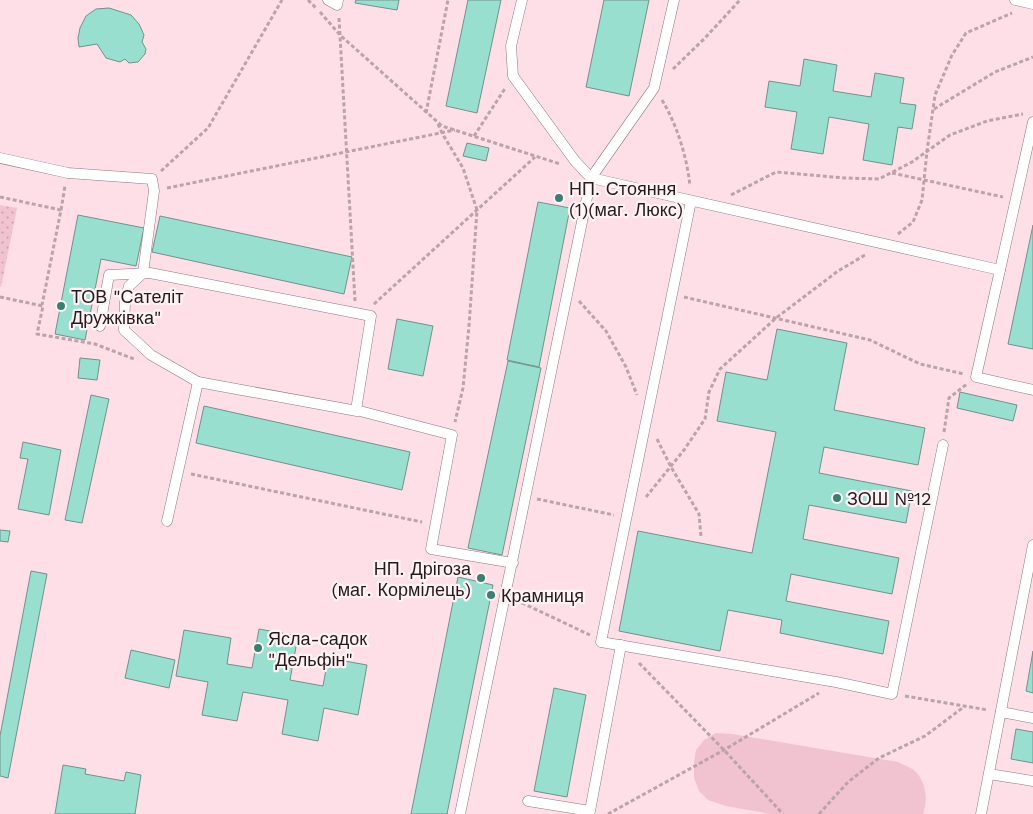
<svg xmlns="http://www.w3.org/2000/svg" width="1033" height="814" viewBox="0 0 1033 814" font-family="'Work Sans',sans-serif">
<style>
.grass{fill:#f1c2cf}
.park{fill:url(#park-dots)}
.building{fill:#99dfd0;stroke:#72918a}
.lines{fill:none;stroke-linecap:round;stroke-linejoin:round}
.service-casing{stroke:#92767e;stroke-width:11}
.path{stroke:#bca3a9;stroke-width:3;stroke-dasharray:4 2.5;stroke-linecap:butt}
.service{stroke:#fff;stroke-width:10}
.poi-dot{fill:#3b7f73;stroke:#fff2f5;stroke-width:2}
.labels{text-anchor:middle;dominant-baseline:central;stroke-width:4.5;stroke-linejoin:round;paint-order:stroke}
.poi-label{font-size:18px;fill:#251a1d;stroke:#fff2f5;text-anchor:start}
</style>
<defs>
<pattern id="park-dots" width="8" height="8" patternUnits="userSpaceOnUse" patternTransform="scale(1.25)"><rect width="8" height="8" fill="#f1c2cf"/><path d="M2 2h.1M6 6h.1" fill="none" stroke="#cea6b1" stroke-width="1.8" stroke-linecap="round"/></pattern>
</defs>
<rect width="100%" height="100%" fill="#fedfe7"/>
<path class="grass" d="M716,733L732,734L898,762C903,765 911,767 916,772C926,783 928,800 923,814H771L726,806L708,800L699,791L694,778V762L696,750L704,740Z"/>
<polygon class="park" points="0,205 17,208 1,287 0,286"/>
<g class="building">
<polygon points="356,0 399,0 397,10 355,3"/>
<polygon points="468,0 501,0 477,113 446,106"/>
<polygon points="604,0 649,0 629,96 586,87"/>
<polygon points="109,8 131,15 139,24 144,35 142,42 146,49 145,54 138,62 129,63 125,59 120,62 106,58 97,44 79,47 78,38 80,28 86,16 96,9"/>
<polygon points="804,59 837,65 833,91 871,97 875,73 904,78 900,103 916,105 912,129 898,127 892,165 863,160 869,124 829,117 823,154 791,149 797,112 765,107 769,81 800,86"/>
<polygon points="467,143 489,148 486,161 463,156"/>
<polygon points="538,202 570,208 539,367 507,360"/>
<polygon points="78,215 144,228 136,266 101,259 85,340 55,334"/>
<polygon points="160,216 352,257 344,294 152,252"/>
<polygon points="1033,225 1033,349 1008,344"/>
<polygon points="397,319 433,326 423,376 388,369"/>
<polygon points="777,329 847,343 834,410 925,428 918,465 824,447 819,473 912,491 906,523 809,505 803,539 899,558 892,594 791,574 786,601 889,621 883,654 780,633 782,620 728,610 720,651 619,631 638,531 752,553 776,432 717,421 726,372 767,380"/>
<polygon points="80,358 100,360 97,380 78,378"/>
<polygon points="508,361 541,368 502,555 468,548"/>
<polygon points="960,392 1017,405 1013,421 957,408"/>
<polygon points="91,395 109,399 82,523 65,520"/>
<polygon points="204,406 410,452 402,490 196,443"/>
<polygon points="23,442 61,450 49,515 18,509 28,459 20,458"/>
<polygon points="0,530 10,531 8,542 0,541"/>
<polygon points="31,571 47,574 8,778 0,776 0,736"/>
<polygon points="458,577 493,585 447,814 411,814"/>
<polygon points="259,629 298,636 290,680 323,686 328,658 367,665 358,715 324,708 318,741 282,734 288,700 243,692 237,721 202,715 208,682 176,676 184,630 231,638 227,664 252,668"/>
<polygon points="131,650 175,660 169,688 125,678"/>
<polygon points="1033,651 1033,693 1026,691"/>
<polygon points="554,688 586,695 567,797 534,791"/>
<polygon points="1016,729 1033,732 1033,763 1011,759"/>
<polygon points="63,765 86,769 85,774 124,781 126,772 141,775 135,814 55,814"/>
</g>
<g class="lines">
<defs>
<g id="service">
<polyline points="328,0 337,5 338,0"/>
<polyline points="522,0 511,46 513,76 575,161 591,178 1000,270 976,377 1033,390"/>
<polyline points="1015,0 1033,4"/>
<polyline points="0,158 68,173 152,179 154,191 143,273"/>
<polyline points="691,201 601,642 836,682 892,694 943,445"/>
<polyline points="1000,270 1033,122"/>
<polyline points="143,273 129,286 125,302 124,330 151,355 198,382"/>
<polyline points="100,326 109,275 150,273 371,316 356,410 452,435 431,549 513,563"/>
<polyline points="167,521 198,382 357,411"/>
<polyline points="1001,712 1033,718"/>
<polyline points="989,774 1033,781"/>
<polyline points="528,801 590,811 621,645"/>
<polyline points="460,814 591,178 654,88 674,0"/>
<polyline points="981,814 1033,545"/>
</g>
</defs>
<use href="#service" class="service-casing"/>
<g class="path">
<polyline points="308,0 316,8"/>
<polyline points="320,12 340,35 442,126 560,164"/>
<polyline points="339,18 355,301"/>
<polyline points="673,69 705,38 740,0"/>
<path d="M662,100C677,125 687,157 690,186"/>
<polyline points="934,109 995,72 1033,57"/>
<polyline points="426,113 448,0"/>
<polyline points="438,124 442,133 463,168 477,210 469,326 463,388 455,422"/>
<polyline points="474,136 506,87"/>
<polyline points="161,171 208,128 282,0"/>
<polyline points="892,173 1003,197"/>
<polyline points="167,188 455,130"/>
<polyline points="731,195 776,172 845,178 879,179 912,162 950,135 987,121 1023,114"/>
<polyline points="0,197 61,210 42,305"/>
<polyline points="61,210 65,186"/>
<polyline points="898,234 913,222 922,200 927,151 935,95 952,55 966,33 1012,13"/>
<polyline points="0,297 43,306 37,334 95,344 134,359"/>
<polyline points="684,297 870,340 920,364 964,374"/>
<polyline points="579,301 606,331 626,367 637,395"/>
<polyline points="374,304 535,157"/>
<polyline points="944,432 949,398 967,384"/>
<polyline points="657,439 671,467 699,514 701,537"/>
<polyline points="191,474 422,522"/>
<polyline points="646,497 684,450 705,419 709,392 720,369 776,318 838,271 865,255"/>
<polyline points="537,499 614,515"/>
<polyline points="516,600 590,635"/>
<polyline points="639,663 724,750 783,814"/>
<polyline points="905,696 988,710"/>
<polyline points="608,814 724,750 819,693"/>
<polyline points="819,814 848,782 879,758 925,736 965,706"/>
</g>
<use href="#service" class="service"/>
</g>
<g class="poi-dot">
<circle cx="559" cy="198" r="5"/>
<circle cx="61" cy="306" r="5"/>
<circle cx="837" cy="498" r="5"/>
<circle cx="481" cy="578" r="5"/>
<circle cx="491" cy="595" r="5"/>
<circle cx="258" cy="648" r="5"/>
</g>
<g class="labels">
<g class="poi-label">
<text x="569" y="188">НП. Стояння<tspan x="569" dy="21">(1)(маг. Люкс)</tspan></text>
<text x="71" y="296">ТОВ "Сателіт<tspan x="71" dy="21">Дружківка"</tspan></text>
<text x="847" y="498">ЗОШ №12</text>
<text x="471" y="568" text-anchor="end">НП. Дрігоза<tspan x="471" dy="21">(маг. Кормілець)</tspan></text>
<text x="501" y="595">Крамниця</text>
<text x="268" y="638">Ясла-садок<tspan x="268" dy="21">"Дельфін"</tspan></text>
</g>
</g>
</svg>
